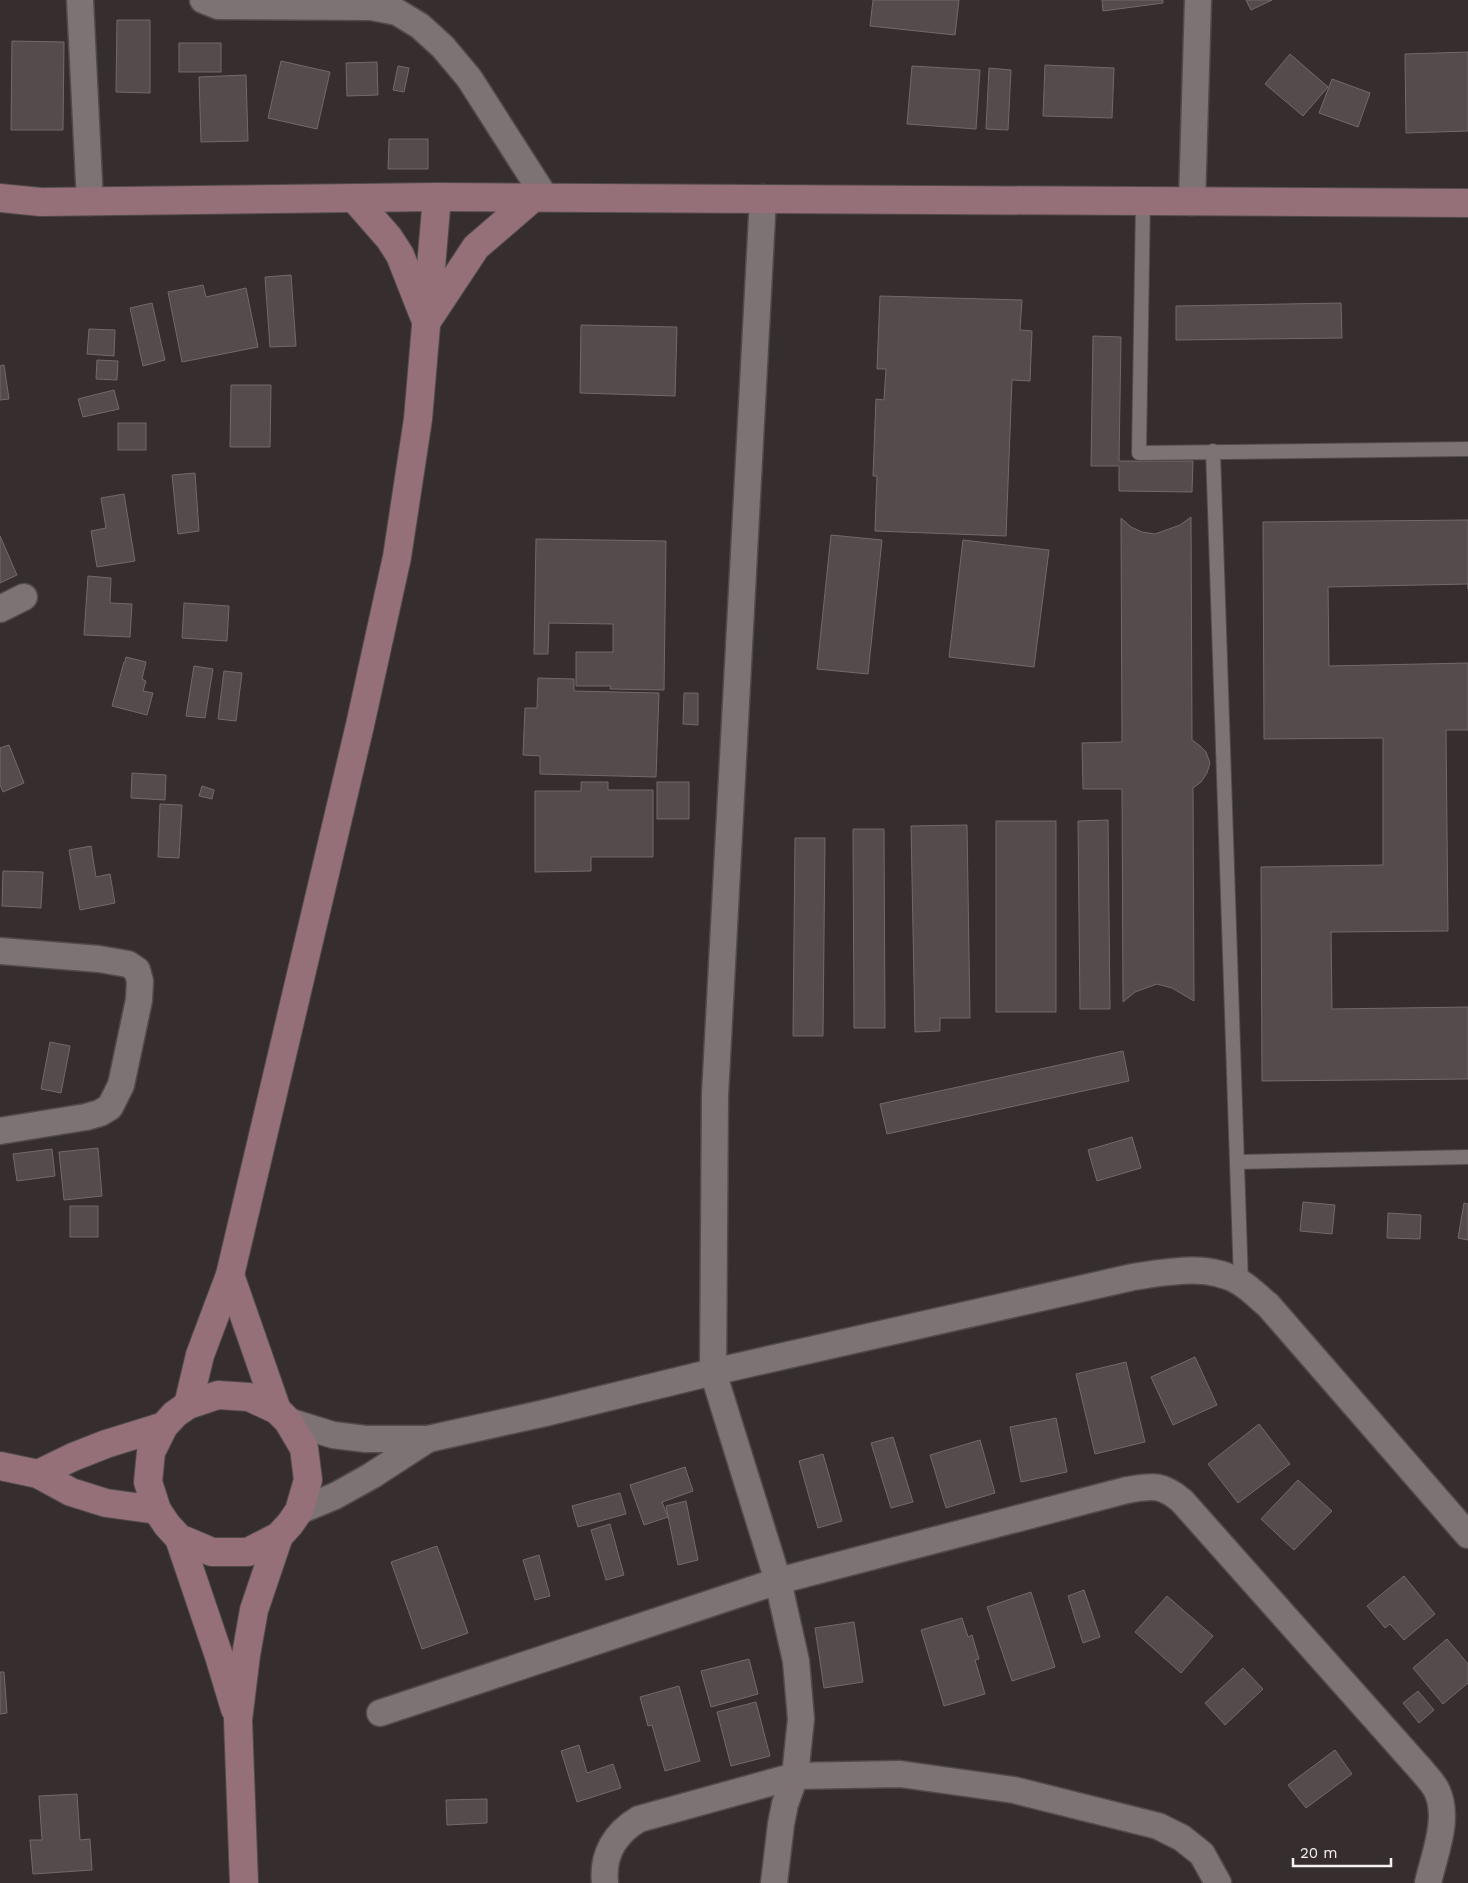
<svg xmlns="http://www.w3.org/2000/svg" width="1468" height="1883" viewBox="0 0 1468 1883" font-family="'Work Sans',sans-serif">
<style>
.building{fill:#554b4c;stroke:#73696b}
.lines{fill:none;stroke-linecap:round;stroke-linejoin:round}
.lane-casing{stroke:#514a4b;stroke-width:16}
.street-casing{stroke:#514a4b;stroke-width:29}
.secondary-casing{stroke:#514a4b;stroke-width:30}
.lane{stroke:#7d7274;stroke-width:14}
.street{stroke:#7d7274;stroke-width:26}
.secondary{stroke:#957079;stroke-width:28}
</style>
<rect width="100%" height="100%" fill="#362d2e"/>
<g class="building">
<polygon points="873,0 959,0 955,35 870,26"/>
<polygon points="1102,0 1163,0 1163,3 1103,11"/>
<polygon points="1246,0 1272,0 1251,10"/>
<polygon points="117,20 150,20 150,93 116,92"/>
<polygon points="12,41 64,42 63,130 11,130"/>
<rect x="179" y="43" width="42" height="29"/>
<polygon points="1468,52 1468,131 1406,133 1405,54"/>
<polygon points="1290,54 1328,87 1303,116 1265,84"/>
<polygon points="281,61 330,72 317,129 268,118"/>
<polygon points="377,62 378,95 347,96 346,63"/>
<polygon points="1045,65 1114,68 1112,118 1043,116"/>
<polygon points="398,66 409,68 404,92 393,90"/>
<polygon points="912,66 980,70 976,129 907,124"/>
<polygon points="989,68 1011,70 1008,130 986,129"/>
<polygon points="246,75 248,141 201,142 199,77"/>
<polygon points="1332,79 1370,93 1358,127 1319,113"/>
<polygon points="389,139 428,139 428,169 388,169"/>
<polygon points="291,275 296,346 270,347 265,277"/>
<polygon points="203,285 206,297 246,288 258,347 182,362 168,292"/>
<polygon points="880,296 1022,300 1020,330 1032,331 1030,381 1012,380 1006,536 875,531 877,476 873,476 876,399 884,400 886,369 877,369"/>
<polygon points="152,303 165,360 143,366 130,308"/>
<polygon points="1341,303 1342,338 1176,340 1176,306"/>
<polygon points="581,325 677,327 675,396 580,393"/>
<polygon points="89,329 115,330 114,356 87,354"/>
<polygon points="1093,336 1121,337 1119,461 1193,461 1192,492 1119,491 1119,466 1091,466"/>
<polygon points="97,360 118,361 117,380 96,379"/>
<polygon points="4,365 9,399 0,400 0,366"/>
<polygon points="231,385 271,385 270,447 230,447"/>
<polygon points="114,390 119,409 83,417 78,399"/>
<rect x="118" y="423" width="28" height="27"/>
<polygon points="195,473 199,531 178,534 172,475"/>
<polygon points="124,494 135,561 97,567 91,531 106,528 101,498"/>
<polygon points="1191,517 1192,740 1199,745 1206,752 1210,763 1207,773 1201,782 1193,788 1194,1001 1172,988 1157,984 1135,992 1123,1002 1122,789 1083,789 1082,743 1122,742 1121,518 1131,527 1142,532 1155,534 1180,525"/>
<polygon points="1468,520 1468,589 1468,584 1328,587 1329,666 1468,663 1468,730 1446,730 1448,931 1331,932 1332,1009 1468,1007 1468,1079 1262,1081 1261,867 1383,865 1383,738 1264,739 1263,522"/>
<polygon points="831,535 882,540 868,674 817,669"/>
<polygon points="0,536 17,575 0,583"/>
<polygon points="536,539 666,541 664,690 610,689 611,686 576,686 576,652 613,652 613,624 549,623 548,654 534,654"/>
<polygon points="963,540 1049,550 1034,667 949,657"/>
<polygon points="88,576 111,578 110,603 132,604 130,637 84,635"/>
<polygon points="184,603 229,606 227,641 182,638"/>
<polygon points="126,657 146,662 142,679 146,681 143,691 153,693 147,715 112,706 124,662 125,662"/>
<polygon points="194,666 213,669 205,718 186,716"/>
<polygon points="224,671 242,673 236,721 218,719"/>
<polygon points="538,678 574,679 574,691 659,693 656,777 540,774 540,756 523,755 525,708 537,708"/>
<polygon points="684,693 698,693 698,725 683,724"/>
<polygon points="9,745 24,783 3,792 0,785 0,748"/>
<polygon points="132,773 166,775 165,800 131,798"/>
<polygon points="581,782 608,782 608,790 653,790 653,857 591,857 591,871 535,872 535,791 581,791"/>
<rect x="657" y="782" width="32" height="37"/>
<polygon points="202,786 214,790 212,799 199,796"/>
<polygon points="160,804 182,805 179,858 158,857"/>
<polygon points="1108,820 1110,1009 1080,1009 1078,821"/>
<rect x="996" y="821" width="60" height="191"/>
<polygon points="967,825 970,1018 940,1018 940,1031 915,1032 911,826"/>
<polygon points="853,829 884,829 885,1028 854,1028"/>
<polygon points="795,838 825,838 823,1036 793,1036"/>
<polygon points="91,846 96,877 110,874 115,903 80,910 69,850"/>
<polygon points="3,871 43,872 41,908 2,906"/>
<polygon points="50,1042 70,1046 61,1093 41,1089"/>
<polygon points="1123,1051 1129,1081 887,1134 880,1104"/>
<polygon points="1132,1137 1141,1168 1097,1181 1088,1150"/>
<polygon points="98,1148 102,1196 64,1200 59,1152"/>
<polygon points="52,1149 55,1176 17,1181 13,1154"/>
<polygon points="1303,1202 1335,1205 1332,1234 1300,1231"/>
<polygon points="1464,1203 1468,1204 1468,1240 1458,1238"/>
<rect x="70" y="1206" width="28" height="31"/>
<polygon points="1388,1213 1421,1215 1420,1239 1387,1238"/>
<polygon points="1195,1357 1217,1405 1173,1425 1151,1377"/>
<polygon points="1126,1362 1145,1442 1095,1454 1076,1374"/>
<polygon points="1056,1418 1067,1472 1021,1482 1010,1427"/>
<polygon points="1259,1424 1290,1464 1238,1503 1208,1464"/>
<polygon points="893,1437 913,1502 891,1508 871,1443"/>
<polygon points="980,1440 995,1493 946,1508 930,1455"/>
<polygon points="823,1454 842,1521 818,1528 799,1461"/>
<polygon points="685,1467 693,1491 662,1502 668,1517 644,1525 630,1485"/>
<polygon points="1298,1480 1332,1511 1294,1550 1261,1519"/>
<polygon points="620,1493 626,1514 578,1527 572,1506"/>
<polygon points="686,1501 698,1560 678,1565 666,1506"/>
<polygon points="610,1524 624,1575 606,1580 591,1530"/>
<polygon points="437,1546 468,1633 422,1649 391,1562"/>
<polygon points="539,1555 550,1596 535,1600 523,1560"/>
<polygon points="1404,1576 1435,1614 1404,1640 1390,1624 1385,1628 1367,1606"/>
<polygon points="1084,1590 1100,1637 1083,1643 1068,1596"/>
<polygon points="1031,1592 1055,1667 1012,1681 987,1607"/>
<polygon points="1167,1596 1213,1636 1181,1673 1135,1632"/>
<polygon points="962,1618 968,1637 972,1635 979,1659 975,1660 985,1694 944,1706 921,1630"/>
<polygon points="854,1622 863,1682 824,1688 815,1628"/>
<polygon points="1447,1639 1468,1664 1468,1683 1443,1704 1413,1668"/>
<polygon points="749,1659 758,1694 711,1707 701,1671"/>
<polygon points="1243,1668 1263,1689 1225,1725 1205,1703"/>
<polygon points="0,1672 4,1672 7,1713 0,1714"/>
<polygon points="679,1686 700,1761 665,1771 652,1725 648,1726 640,1697"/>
<polygon points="1418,1691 1434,1710 1419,1723 1403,1703"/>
<polygon points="756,1702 770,1756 731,1766 717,1712"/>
<polygon points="579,1745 587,1773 613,1764 621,1788 577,1802 561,1751"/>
<polygon points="1335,1750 1352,1774 1306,1808 1288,1785"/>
<polygon points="77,1794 80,1840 90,1839 92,1870 33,1874 30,1840 42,1840 39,1796"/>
<polygon points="487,1799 487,1823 447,1825 446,1800"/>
</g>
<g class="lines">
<defs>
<g id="lane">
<polyline points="1143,201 1139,453 1468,449"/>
<polyline points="1213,451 1241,1282"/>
<polyline points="1237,1162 1468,1157"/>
</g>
<g id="street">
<polyline points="80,0 90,202"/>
<polyline points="203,0 218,6 371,7 397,12 420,26 443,47 469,78 545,197"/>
<polyline points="763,198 715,1095 713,1372 778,1581 796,1661 801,1719 795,1776 785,1804 781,1824 774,1883"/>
<polyline points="1192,202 1198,0"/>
<polyline points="0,609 24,597"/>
<polyline points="0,951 99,959 128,964 137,970 140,981 139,1000 121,1085 110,1107 100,1113 86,1117 0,1131"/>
<path d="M288,1421L333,1435L366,1439H428L545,1413L713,1372L1133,1277C1168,1272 1209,1263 1241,1283C1251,1289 1259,1298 1268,1305L1468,1535"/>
<polyline points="299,1511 335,1496 371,1476 428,1439"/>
<path d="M380,1713L778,1581L1127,1490C1152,1486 1161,1483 1182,1501L1423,1772C1428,1778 1434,1784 1437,1791C1450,1819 1434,1855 1428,1883"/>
<path d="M605,1883C602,1855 615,1833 639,1819L795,1776L900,1774L1014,1790L1158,1826L1182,1838L1202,1854L1218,1883"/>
</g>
<g id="secondary">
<polyline points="0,198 41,202 437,197 1468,203"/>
<polyline points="354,198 389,238 400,255 424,316"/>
<polyline points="429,318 476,247 533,198"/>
<polyline points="230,1275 277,1410"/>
<polyline points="188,1405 200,1355 230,1275 360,725 397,557 418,419 437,197"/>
<polyline points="0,1466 38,1474 71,1492 106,1503 157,1510"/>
<polyline points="38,1474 73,1457 106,1444 164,1426 175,1414 188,1405 218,1395 249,1397 277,1410 288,1421 304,1448 308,1480 299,1511 290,1524 279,1536 248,1552 212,1552 179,1538 167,1525 157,1510 148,1482 151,1452 164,1426"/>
<polyline points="179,1538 219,1656 235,1709"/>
<polyline points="244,1883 238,1720 246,1655 254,1610 279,1536"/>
</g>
</defs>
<use href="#lane" class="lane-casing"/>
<use href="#street" class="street-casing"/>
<use href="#secondary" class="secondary-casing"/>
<use href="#lane" class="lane"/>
<use href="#street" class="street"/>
<use href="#secondary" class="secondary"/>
</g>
<path d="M1293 1858v8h98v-8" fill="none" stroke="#f7f1f2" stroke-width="2.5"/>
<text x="1300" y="1858" font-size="15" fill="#f7f1f2" stroke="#362d2e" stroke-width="4" paint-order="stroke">20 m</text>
</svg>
